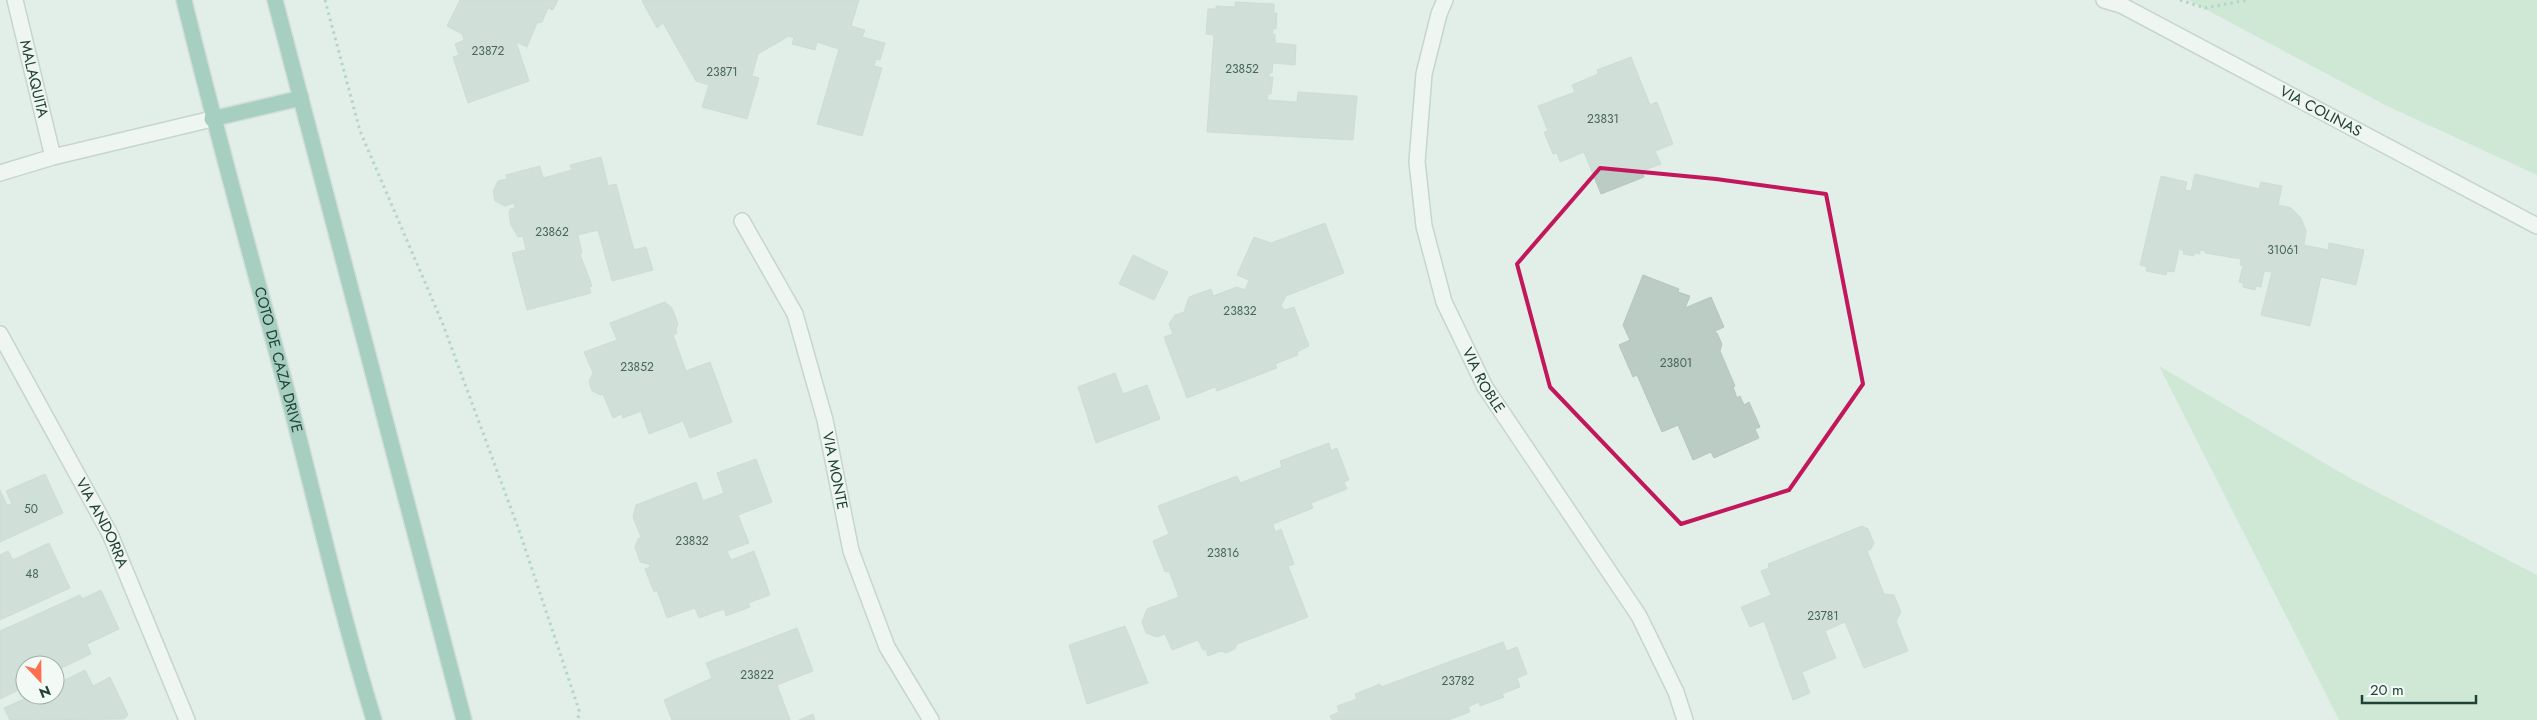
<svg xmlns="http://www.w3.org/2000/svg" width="2537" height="720" viewBox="0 0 2537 720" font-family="Jost,sans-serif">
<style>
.green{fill:#b8e1c1}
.building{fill:#baccc3;stroke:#b3c8be}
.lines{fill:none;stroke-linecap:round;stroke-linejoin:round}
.minor-casing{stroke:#a4b7af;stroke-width:18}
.major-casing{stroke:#c1cac7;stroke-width:18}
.path{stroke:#7eb5a1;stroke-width:3;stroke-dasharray:2.5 4;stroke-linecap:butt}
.minor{stroke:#fff;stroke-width:15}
.major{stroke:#61a892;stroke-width:15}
.marked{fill:none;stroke:#c2185b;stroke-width:4;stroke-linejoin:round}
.labels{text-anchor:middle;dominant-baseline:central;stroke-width:4;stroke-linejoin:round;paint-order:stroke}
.number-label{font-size:12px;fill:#466459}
.street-label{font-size:15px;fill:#204136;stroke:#f3faf6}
</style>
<rect width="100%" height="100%" fill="#e2eee8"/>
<g class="green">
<polygon points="2188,0 2537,0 2537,175 2387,106"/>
<polygon points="2159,366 2348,477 2537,575 2537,720 2339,720"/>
</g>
<g class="building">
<polygon points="460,0 558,0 553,10 548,8 542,22 537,23 527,47 516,42 529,81 468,103 453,57 459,55 455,44 464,40 462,34 447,26"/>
<polygon points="644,0 859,0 851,26 865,30 862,37 885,43 880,60 876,59 874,66 882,68 862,136 817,124 839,49 817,42 815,50 792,44 794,38 789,36 758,54 752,76 759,78 747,119 702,107 709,85 696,81 663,23 657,28 642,1"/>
<polygon points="1235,2 1274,4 1274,13 1277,13 1276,29 1273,29 1272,34 1275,34 1275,43 1296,45 1295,65 1273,63 1272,73 1269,73 1269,77 1273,77 1271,94 1268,94 1267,100 1297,102 1298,92 1357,96 1353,140 1207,132 1214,35 1206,34 1208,9 1216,9 1216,6 1235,7"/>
<polygon points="1631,57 1650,105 1657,102 1673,144 1655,151 1661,164 1642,171 1644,177 1601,194 1584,152 1560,162 1557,153 1553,154 1544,132 1548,131 1538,106 1575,92 1572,85 1598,74 1597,70"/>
<polygon points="601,157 608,186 616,184 634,250 646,247 653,270 612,281 598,230 578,235 582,253 580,254 592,286 589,287 591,293 527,310 512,253 526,250 523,236 518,237 511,225 509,214 510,209 515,208 514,203 505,206 495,201 493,191 498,181 507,179 506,175 540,166 543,178 572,170 570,165"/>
<polygon points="2195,174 2259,189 2261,182 2282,186 2278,205 2291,208 2301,218 2306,231 2304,245 2328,250 2329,243 2364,250 2356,285 2321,277 2310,326 2261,315 2272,272 2264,271 2261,287 2256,286 2255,290 2243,287 2243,283 2239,282 2243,266 2240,265 2241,259 2205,253 2205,251 2200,250 2200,254 2194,253 2194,256 2183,254 2184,251 2179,249 2174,272 2167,271 2166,275 2146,271 2147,267 2140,265 2161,176 2187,182 2185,190 2191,191"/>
<polygon points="1325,223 1344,273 1286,296 1281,306 1285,310 1294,307 1309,346 1297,352 1298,355 1275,364 1277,368 1217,391 1215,387 1187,398 1164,337 1173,334 1169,324 1175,315 1184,312 1189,297 1211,289 1213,296 1237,287 1245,290 1249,280 1237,275 1254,237 1271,243"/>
<polygon points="1133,255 1168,272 1154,300 1119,284"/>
<polygon points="1643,275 1679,289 1678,292 1690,296 1685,308 1711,297 1724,327 1713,332 1717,333 1722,344 1720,351 1735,386 1733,387 1737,398 1740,396 1744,405 1749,402 1760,427 1755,429 1759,438 1714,458 1711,452 1693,460 1678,425 1662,432 1637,375 1633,377 1619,345 1630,340 1623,325"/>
<polygon points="665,302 672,308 678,324 676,329 677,333 673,335 686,371 710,362 732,422 690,438 683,421 649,434 641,411 623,418 622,414 613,418 603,394 601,395 592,391 589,381 593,373 584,352 617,340 610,323"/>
<polygon points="1115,373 1123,394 1147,385 1160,419 1096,443 1078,387"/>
<polygon points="1329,443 1331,451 1337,448 1349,480 1344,482 1347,489 1311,503 1313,508 1273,524 1275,532 1281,529 1294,564 1288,566 1308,617 1237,644 1235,649 1226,653 1221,651 1208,656 1206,650 1203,650 1198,640 1172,650 1165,634 1157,637 1146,633 1142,622 1147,609 1179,597 1169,571 1165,572 1153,541 1169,534 1158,506 1237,476 1240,483 1282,467 1280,461"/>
<polygon points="756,459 772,502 738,515 749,543 727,551 731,560 754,551 770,595 748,603 750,607 726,616 724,609 699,618 695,608 667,618 657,590 654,592 645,569 650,567 649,564 640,562 635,547 638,539 641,537 633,517 636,505 696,482 703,501 724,493 717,473"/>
<polygon points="45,474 63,513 0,542 0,490 7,505 12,504 6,491"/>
<polygon points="1862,526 1868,529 1874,543 1871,549 1867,551 1884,594 1894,595 1901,612 1896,621 1908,651 1864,668 1845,622 1825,631 1836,658 1802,672 1810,693 1793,700 1764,621 1750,627 1741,607 1771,595 1761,571 1769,568 1768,564"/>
<polygon points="49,543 70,588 0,620 0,555 8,551 13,560"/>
<polygon points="101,590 119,629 87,644 91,654 55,671 55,665 25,665 25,687 0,699 0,631 80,595 82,599"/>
<polygon points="1125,626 1148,683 1087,704 1069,645"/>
<polygon points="797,628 813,671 777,685 790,720 672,720 664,700 712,678 706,663"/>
<polygon points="1503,642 1507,651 1517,647 1527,674 1517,678 1520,687 1502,694 1504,697 1480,706 1479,702 1468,707 1470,712 1448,720 1332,720 1330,716 1339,712 1337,706 1357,699 1355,694 1380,684 1381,687"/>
<polygon points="85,670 93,686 110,677 128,715 124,719 10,720 4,708 33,695 55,695 55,685"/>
<polygon points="813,714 815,720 799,720"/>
</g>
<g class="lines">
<defs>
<g id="minor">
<path id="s1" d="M15,0L53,157"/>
<path id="s2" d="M1445,0L1439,14L1424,74L1417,162L1424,226L1444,302L1485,387L1639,616L1676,692L1685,720"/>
<path id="s3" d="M2104,0L2121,5L2537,226"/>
<polyline points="0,173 53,157 212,119"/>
<path id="s4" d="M742,221L795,314L825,420L851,551L887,647L931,720"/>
<path id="s5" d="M0,334L110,534L187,720"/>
</g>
<g id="major">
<path id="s6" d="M184,0C216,132 253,263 288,395C316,503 341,613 374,720"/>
<polyline points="275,0 464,720"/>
<polyline points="212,119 301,98"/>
</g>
</defs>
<use href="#minor" class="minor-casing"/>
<use href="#major" class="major-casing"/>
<g class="path">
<polyline points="325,0 360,131 442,322 520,533 579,710 578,720"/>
<polyline points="2180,0 2205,8 2248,0"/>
</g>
<use href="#minor" class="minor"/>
<use href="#major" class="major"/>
</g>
<path d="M0 0H2537V720H0ZM1600,168L1716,179L1826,194L1863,384L1789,490L1681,524L1550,387L1517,264Z" fill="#e2eee8" fill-opacity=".55" fill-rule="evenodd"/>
<path class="marked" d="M1600,168L1716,179L1826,194L1863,384L1789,490L1681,524L1550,387L1517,264Z"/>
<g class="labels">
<g class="number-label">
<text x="488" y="51">23872</text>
<text x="1242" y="69">23852</text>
<text x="722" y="72">23871</text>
<text x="1603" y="119">23831</text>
<text x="552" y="232">23862</text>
<text x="2283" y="250">31061</text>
<text x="1240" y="311">23832</text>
<text x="1676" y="363">23801</text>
<text x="637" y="367">23852</text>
<text x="31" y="509">50</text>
<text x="692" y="541">23832</text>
<text x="1223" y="553">23816</text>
<text x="32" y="574">48</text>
<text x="1823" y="616">23781</text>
<text x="757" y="675">23822</text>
<text x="1458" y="681">23782</text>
</g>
<g class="street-label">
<text stroke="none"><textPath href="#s1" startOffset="81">MALAQUITA</textPath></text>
<text stroke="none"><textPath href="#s3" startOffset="244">VIA COLINAS</textPath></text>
<text stroke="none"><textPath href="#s6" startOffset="372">COTO DE CAZA DRIVE</textPath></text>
<text stroke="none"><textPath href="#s2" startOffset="396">VIA ROBLE</textPath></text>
<text stroke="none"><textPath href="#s4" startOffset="269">VIA MONTE</textPath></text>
<text stroke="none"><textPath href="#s5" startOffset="215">VIA ANDORRA</textPath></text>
</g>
</g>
<g transform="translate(40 680) rotate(158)"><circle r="24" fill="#f3faf6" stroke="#9fb0a9"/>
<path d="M0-4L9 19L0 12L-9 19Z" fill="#ff6f4f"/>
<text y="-8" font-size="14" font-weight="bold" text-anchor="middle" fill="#204136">N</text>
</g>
<path d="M2362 695v8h114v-8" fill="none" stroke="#204136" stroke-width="2.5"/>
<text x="2370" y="695" font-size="15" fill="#204136" stroke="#f3faf6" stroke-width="4" paint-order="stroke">20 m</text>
</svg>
